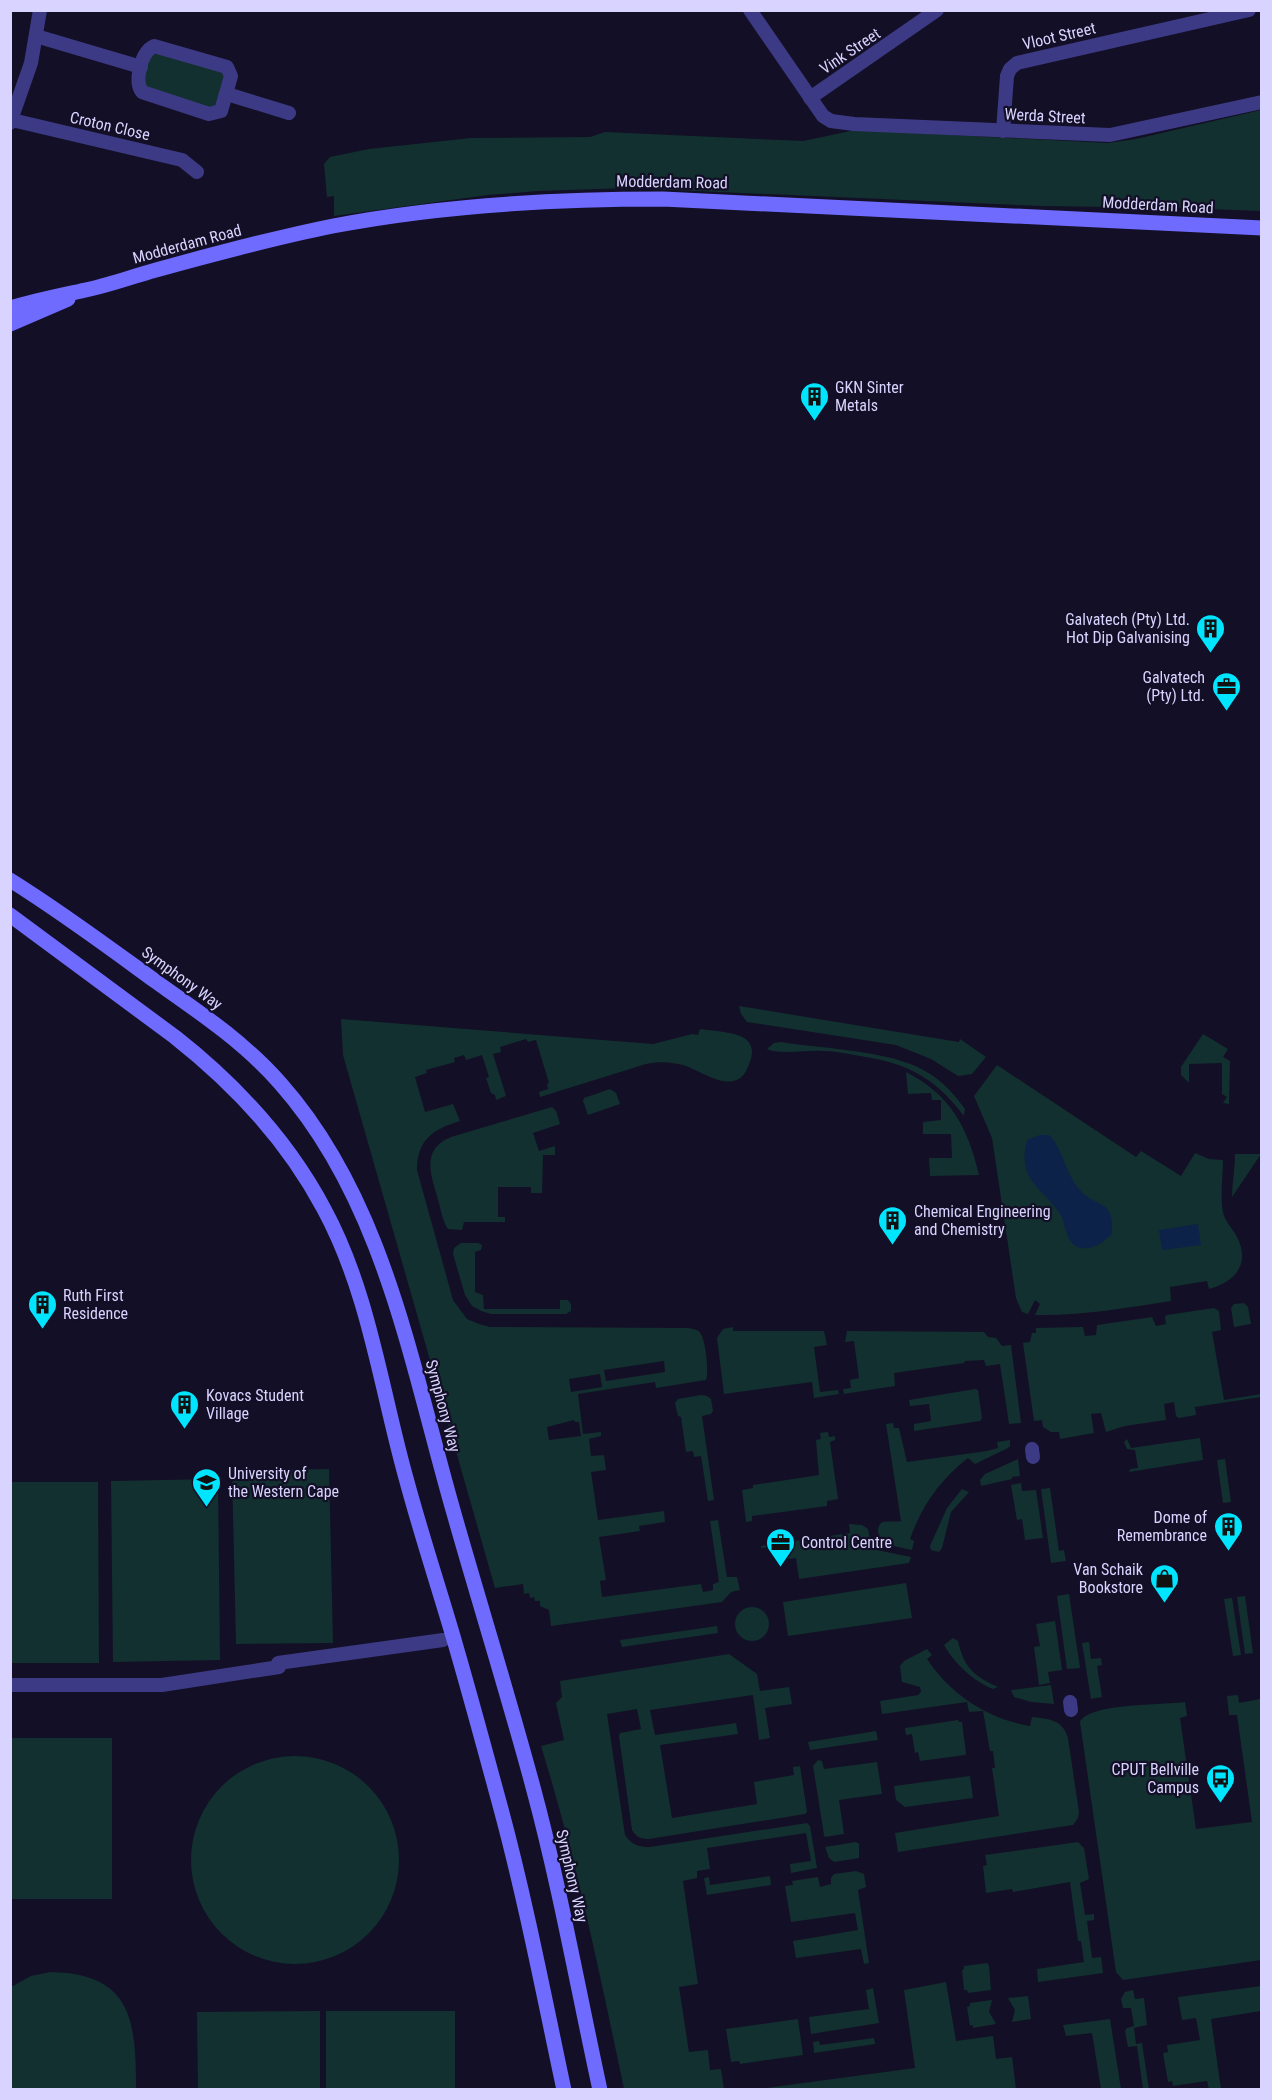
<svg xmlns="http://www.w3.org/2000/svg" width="1272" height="2100" viewBox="0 0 1272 2100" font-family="'Roboto Condensed',sans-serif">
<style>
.green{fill:#12302f;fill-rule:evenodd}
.water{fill:#0c2248}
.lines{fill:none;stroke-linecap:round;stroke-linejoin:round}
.street{stroke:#3d3a85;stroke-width:14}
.secondary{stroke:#6f6bff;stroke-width:15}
.labels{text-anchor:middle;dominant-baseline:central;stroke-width:4.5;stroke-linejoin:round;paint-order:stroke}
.street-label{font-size:16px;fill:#d9d4ff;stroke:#130f26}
.poi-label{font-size:16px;fill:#d9d4ff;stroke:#130f26;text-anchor:start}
</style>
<rect width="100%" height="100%" fill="#130f26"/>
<g class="green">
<polygon points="154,51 227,73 215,110 142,88 150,53"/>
<polygon points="1261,110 1261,211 1180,208 1041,206 629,188 538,191 488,195 334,216 334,196 327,197 324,164 330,157 369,149 471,138 590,137 605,132 803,141 855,130 1108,143 1136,139"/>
<polygon points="739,1006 959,1042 960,1039 986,1057 972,1074 958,1076 931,1059 896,1045 747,1022 741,1014"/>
<path d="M341,1019L653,1044L692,1034L698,1035L700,1029C724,1033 765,1030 748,1067C735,1098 703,1071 683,1065C671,1062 659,1061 646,1064L540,1097L539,1092L548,1089L547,1084L549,1083L536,1040L528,1042L526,1039L500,1047L501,1052L493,1054L506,1096L496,1100L495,1095L491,1093L486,1078L489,1077L482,1055L466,1060L464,1055L454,1058L455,1062L426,1070L427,1073L415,1077L425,1112L453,1104L460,1121C434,1129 417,1139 417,1170L453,1300L467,1319L479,1324L490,1327L688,1328C693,1329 698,1329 701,1334C706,1343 709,1372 706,1380L656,1388L655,1382L578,1394L583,1434L601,1432V1436L589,1439L591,1456L604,1455L606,1470L591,1472L598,1520L664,1511L665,1522L639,1526L640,1531L599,1537L606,1580L600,1581L602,1597L701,1584L703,1592L713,1590V1584L719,1582L710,1521L718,1520L727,1577H737L740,1590L731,1592L722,1602L551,1626L549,1610L540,1606V1601H535L534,1597L530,1598L529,1593L524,1594L523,1584L495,1588L343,1055ZM664,1361L665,1372L606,1381L604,1370ZM600,1374L602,1387L571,1392L569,1379ZM574,1420L575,1422H579L581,1436L549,1440L547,1427Z"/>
<polygon points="1203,1034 1228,1049 1223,1057 1230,1061 1229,1104 1223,1103 1227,1097 1222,1094 1222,1063 1189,1064 1189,1083 1181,1075 1181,1067"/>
<path d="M781,1042C823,1049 890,1050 925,1071C942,1080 954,1094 965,1109L964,1116C933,1075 904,1062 854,1055C844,1053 833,1051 822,1051C807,1050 780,1055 767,1049L774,1043Z"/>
<path d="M997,1065L1136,1157L1141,1151L1181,1176L1195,1153L1209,1159L1223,1160C1223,1177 1220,1196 1223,1212C1224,1220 1233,1229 1237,1237C1251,1264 1235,1282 1209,1289L1207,1281L1170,1287L1171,1301C1126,1308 1081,1316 1035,1315L1040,1304L1035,1300L1028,1314L1022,1312L1016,1298L992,1138L974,1096Z"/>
<path d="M906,1072C951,1095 968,1128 979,1175L930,1176L929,1158H952L951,1134H923V1122L941,1120V1100H932L931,1093L908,1094Z"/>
<polygon points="610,1089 616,1093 620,1104 588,1115 583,1101 584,1098"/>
<path d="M552,1107L556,1111L560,1124L533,1133L539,1151L555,1146V1155H543L542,1193H531V1187H498V1217H505V1222H464L462,1230L448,1229C443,1222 441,1211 439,1203C432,1178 419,1150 451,1137Z"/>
<path d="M1235,1154H1261L1232,1197C1232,1183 1235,1169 1235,1154Z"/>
<polygon points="461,1243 478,1243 482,1245 481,1250 475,1252 475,1292 483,1295 484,1309 560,1309 560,1300 568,1300 571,1304 571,1311 566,1314 491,1314 481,1311 472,1306 465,1295 453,1254 454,1248"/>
<polygon points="1244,1303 1248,1307 1251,1324 1234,1327 1231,1308 1234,1304"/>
<polygon points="1214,1308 1219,1311 1221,1330 1212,1332 1224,1400 1261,1394 1261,1397 1195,1407 1196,1415 1179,1418 1176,1416 1174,1402 1164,1404 1166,1420 1125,1426 1106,1432 1101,1413 1091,1414 1094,1433 1060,1439 1059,1432 1051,1432 1043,1427 1042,1420 1034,1421 1023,1343 1030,1342 1032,1333 1036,1333 1036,1328 1080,1327 1083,1327 1085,1336 1096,1335 1097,1325 1152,1317 1156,1326 1166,1324 1165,1317 1167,1315"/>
<polygon points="733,1327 733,1331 824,1331 827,1345 814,1347 820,1392 838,1390 839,1394 814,1398 812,1382 724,1394 717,1338 723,1329"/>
<polygon points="847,1331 984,1332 988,1337 996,1338 1002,1346 1011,1345 1021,1423 1009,1424 1000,1364 986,1366 984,1360 965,1361 964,1363 894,1373 895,1386 844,1394 843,1389 851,1388 850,1380 859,1378 854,1341 845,1342"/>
<polygon points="975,1389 978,1390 982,1418 980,1421 914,1431 914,1424 931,1421 929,1404 910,1406 909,1400"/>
<polygon points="701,1395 707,1396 711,1399 713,1411 711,1414 702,1416 714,1500 708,1501 701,1456 694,1457 693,1451 686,1452 681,1417 678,1416 675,1403 678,1399"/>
<path d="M893,1423L894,1428H899L907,1462L987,1451L998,1448L997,1442L1010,1440V1446L1008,1448L975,1464L968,1458C940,1480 922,1505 910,1539L914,1541L912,1550C900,1547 878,1546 878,1530C878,1527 880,1523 883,1522C886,1521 896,1522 901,1521L886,1424Z"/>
<polygon points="828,1432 829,1437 835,1436 835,1440 830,1442 838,1499 827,1501 827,1506 752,1516 752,1521 746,1522 742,1490 753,1488 753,1485 819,1475 816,1440 821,1439 820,1433"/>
<polygon points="1200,1438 1203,1460 1129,1472 1130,1469 1138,1468 1135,1450 1127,1449 1124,1442 1127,1439 1131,1448"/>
<polygon points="1018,1459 1020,1476 1012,1477 1012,1479 981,1486 980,1480 985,1474"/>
<polygon points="1225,1459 1231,1502 1223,1503 1217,1460"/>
<polygon points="329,1469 333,1643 236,1644 232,1471"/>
<polygon points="218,1479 220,1660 113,1662 111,1481"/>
<polygon points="11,1482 98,1482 99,1663 11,1663"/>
<polygon points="1021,1483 1022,1491 1036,1490 1043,1538 1025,1540 1022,1519 1017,1520 1011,1485"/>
<polygon points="1050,1488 1059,1551 1064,1550 1066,1561 1051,1563 1041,1489"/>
<polygon points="962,1489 969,1492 951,1512 942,1548 939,1552 931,1550 930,1546 947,1508"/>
<polygon points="849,1524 862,1525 868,1529 872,1549 911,1557 909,1563 799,1579 796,1558 780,1560 778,1546 761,1548 761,1546 850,1533"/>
<polygon points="906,1583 912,1618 788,1636 783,1602"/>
<polygon points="1069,1594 1080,1668 1067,1669 1057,1596"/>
<polygon points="1245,1596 1253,1653 1245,1654 1237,1597"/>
<polygon points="1232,1598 1241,1655 1233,1656 1224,1599"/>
<circle cx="752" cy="1624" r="17"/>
<polygon points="1055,1621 1062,1670 1048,1672 1050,1683 1039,1685 1034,1647 1040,1646 1036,1624"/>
<polygon points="717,1626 718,1633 622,1647 620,1640"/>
<path d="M953,1638L958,1641C964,1668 974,1676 998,1687L993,1689C973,1681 954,1663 944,1645Z"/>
<polygon points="1089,1642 1091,1659 1101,1658 1102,1665 1097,1666 1102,1697 1091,1699 1082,1643"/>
<path d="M927,1649L932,1655L927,1659C951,1695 988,1719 1030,1726L1032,1717C1048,1719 1063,1719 1068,1738L1079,1812L1078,1818L1073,1825L898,1852L895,1833L999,1816L992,1768H995L993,1751H990L983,1711L969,1712L967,1702L882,1714L880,1701L918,1695L921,1692L920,1687L902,1682L900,1666L904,1661Z"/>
<path d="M729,1654L757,1674L760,1691L789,1687L792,1704L765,1708L770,1738L759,1740L753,1695L650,1710L655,1735L736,1723L738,1734L660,1745L672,1818L757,1804L754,1782L794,1775L793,1767L800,1766L807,1812L805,1814L649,1839C641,1839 636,1837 632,1830L619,1736L620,1733L641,1729L637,1709L607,1714L625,1835C632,1845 638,1847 650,1847L807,1823L810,1826L817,1868L791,1873L790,1864L811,1861L806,1833L707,1848L710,1869L697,1871V1878L683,1881L698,1984L679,1987L689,2052L708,2050L710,2070L721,2069L724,2089H624C600,1974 576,1859 541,1746L564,1740L556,1703L562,1697L560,1681Z"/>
<polygon points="1051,1685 1054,1704 1031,1702 1014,1697 1011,1690"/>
<path d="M1238,1695L1239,1703L1260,1699L1261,1710V1960L1123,1980L1116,1972L1080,1722C1089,1703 1164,1705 1185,1702L1187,1716L1180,1718L1196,1829L1252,1822L1237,1715H1229L1227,1696Z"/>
<polygon points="958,1720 959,1722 962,1722 966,1753 965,1755 920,1761 918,1752 915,1753 912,1734 906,1735 905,1728"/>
<polygon points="876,1731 878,1740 810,1750 808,1742"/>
<polygon points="10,1738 112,1738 112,1899 11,1899"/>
<circle cx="295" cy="1860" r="104"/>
<polygon points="818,1760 822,1761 824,1769 877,1762 882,1794 839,1800 844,1834 825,1837 824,1835 813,1766"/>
<polygon points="970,1776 973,1798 905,1807 896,1800 894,1786"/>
<polygon points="856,1842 859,1844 859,1858 834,1862 829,1858 825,1847"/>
<polygon points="1078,1842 1084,1848 1089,1879 1080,1883 1085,1915 1094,1914 1094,1920 1087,1921 1092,1958 1101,1957 1103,1973 1038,1982 1037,1969 1084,1962 1081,1941 1078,1941 1070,1882 1013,1892 1012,1889 986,1893 983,1866 987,1865 985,1855"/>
<polygon points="856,1871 864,1874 866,1887 858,1890 869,1963 864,1964 861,1949 796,1958 793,1941 858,1930 855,1913 791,1922 785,1886 793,1885 792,1881 818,1877 820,1887 831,1884 831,1878 834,1874"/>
<polygon points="770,1876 771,1885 707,1895 704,1878 709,1877 710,1885"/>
<polygon points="987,1963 989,1966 991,1990 968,1993 967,1990 964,1990 962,1970 964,1969 964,1966"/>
<path d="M50,1972C132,1973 136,2021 136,2089H11V1987L31,1976Z"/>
<polygon points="946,1982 956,2041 993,2036 996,2059 1012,2057 1016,2089 759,2089 915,2068 904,1990"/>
<polygon points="1261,1986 1261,2011 1211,2019 1221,2089 1209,2089 1207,2081 1173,2086 1172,2081 1168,2082 1163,2053 1168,2052 1167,2045 1200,2040 1196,2018 1182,2020 1178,1997"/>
<polygon points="873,1988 879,2023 811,2034 809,2017 869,2009 866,1990"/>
<polygon points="1133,1990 1135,1999 1144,1998 1147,2025 1134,2028 1136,2044 1142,2043 1149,2089 1143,2089 1137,2046 1128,2047 1125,2031 1127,2028 1134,2026 1131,2008 1123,2008 1121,1999 1125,1992"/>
<polygon points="1028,1996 1031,2019 1012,2022 1015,2010 1008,1998"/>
<polygon points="992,2000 989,2012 996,2024 973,2028 973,2025 970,2026 967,2007 970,2006 970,2003"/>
<polygon points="320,2011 320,2089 198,2089 197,2012"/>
<rect x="326" y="2011" width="129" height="78"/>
<polygon points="798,2019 803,2055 740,2064 739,2061 731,2062 726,2029"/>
<polygon points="1110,2019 1121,2089 1101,2089 1092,2033 1066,2036 1063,2025"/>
<polygon points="874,2038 875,2044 814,2053 813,2042 819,2041 820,2045"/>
</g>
<g class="water">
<path d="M1040,1135H1049C1061,1145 1066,1174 1079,1189C1096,1210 1114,1196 1112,1234C1103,1244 1083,1256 1071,1242C1065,1235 1065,1221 1059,1212C1039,1185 1017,1179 1027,1140Z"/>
<polygon points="1198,1224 1201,1245 1162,1250 1159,1230"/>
</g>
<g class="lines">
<g class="street">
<polyline points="750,10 823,116 831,121 854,124 1110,135 1262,102"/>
<polyline points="36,36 141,67"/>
<path d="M154,46L227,67L231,76L221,111L209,114L142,92C134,81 141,52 154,46Z"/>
<polyline points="227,94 289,113"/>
<polyline points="810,98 937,10"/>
<polyline points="12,120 182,160 197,172"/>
<polyline points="10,123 31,63 40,10"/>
<polyline points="1003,131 1007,76 1010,69 1017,63 1249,10"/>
<polyline points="1032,1449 1033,1457"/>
<polyline points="10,1685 162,1685 279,1667 278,1663 443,1640"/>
<polyline points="1070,1702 1071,1710"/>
</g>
<g class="secondary">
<path d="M10,308C37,300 63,295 90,289C112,284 134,276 156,270C214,254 273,238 333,226C442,205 553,199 663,199L1262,228"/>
<polyline points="10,324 68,299"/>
<path d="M10,880C60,911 107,946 155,981C199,1012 244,1042 280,1083C384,1200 411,1364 453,1510C479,1602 508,1694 533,1787C560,1887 578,1989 600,2090"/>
<path d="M10,915L175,1037C236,1085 288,1141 324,1209C369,1292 381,1389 406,1478C421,1534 439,1588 455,1643C471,1698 486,1754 501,1809C526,1902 544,1996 564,2090"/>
</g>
</g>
<defs>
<symbol id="building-pin" viewBox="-11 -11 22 30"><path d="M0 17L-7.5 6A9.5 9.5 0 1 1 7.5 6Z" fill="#00e5ff" stroke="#130f26"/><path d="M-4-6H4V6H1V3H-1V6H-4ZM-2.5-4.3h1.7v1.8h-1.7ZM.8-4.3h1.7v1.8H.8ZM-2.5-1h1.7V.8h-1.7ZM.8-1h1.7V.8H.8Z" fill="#111"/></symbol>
<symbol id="office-pin" viewBox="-11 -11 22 30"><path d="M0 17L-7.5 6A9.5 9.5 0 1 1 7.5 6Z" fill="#00e5ff" stroke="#130f26"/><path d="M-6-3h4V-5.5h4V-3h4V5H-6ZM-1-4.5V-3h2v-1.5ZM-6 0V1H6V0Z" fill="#111"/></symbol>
<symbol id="university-pin" viewBox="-11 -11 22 30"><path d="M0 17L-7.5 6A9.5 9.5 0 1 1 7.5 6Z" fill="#00e5ff" stroke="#130f26"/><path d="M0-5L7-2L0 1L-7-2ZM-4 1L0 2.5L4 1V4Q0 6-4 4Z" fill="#111"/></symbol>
<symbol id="shop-pin" viewBox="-11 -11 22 30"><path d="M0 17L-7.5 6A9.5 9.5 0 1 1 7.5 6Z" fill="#00e5ff" stroke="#130f26"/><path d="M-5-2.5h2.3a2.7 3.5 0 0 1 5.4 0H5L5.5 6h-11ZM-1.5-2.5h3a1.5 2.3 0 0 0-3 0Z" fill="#111"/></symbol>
<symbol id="bus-pin" viewBox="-11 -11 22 30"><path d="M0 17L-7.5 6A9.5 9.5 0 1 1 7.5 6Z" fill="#00e5ff" stroke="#130f26"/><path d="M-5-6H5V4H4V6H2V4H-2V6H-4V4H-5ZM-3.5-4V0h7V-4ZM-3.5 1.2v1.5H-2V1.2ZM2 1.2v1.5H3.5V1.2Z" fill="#111"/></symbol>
</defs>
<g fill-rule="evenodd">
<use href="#building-pin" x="798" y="380" width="33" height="45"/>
<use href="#building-pin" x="1194" y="612" width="33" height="45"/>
<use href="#office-pin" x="1210" y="670" width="33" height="45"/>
<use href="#building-pin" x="876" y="1204" width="33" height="45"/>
<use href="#building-pin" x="26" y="1288" width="33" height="45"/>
<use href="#building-pin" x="168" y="1388" width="33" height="45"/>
<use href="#university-pin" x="190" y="1466" width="33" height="45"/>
<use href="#building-pin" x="1212" y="1510" width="33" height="45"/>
<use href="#office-pin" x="764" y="1526" width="33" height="45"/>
<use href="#shop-pin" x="1148" y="1562" width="33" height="45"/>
<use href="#bus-pin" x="1204" y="1762" width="33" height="45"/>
</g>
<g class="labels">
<g class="street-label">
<text transform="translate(1059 36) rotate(-13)">Vloot Street</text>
<text transform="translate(850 51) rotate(-34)">Vink Street</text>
<text transform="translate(1045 116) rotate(3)">Werda Street</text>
<text transform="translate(110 126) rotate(13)">Croton Close</text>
<text transform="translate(672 182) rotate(1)">Modderdam Road</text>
<text transform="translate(1158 205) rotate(3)">Modderdam Road</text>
<text transform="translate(187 244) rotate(-15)">Modderdam Road</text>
<text transform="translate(182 978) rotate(36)">Symphony Way</text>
<text transform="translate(443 1406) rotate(75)">Symphony Way</text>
<text transform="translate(572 1876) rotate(77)">Symphony Way</text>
</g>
<g class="poi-label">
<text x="835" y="387">GKN Sinter<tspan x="835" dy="18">Metals</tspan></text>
<text x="1190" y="619" text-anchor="end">Galvatech (Pty) Ltd.<tspan x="1190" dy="18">Hot Dip Galvanising</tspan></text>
<text x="1205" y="677" text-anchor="end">Galvatech<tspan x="1205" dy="18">(Pty) Ltd.</tspan></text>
<text x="914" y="1211">Chemical Engineering<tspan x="914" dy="18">and Chemistry</tspan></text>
<text x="63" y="1295">Ruth First<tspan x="63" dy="18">Residence</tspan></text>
<text x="206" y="1395">Kovacs Student<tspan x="206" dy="18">Village</tspan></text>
<text x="228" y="1473">University of<tspan x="228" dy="18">the Western Cape</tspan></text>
<text x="1207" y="1517" text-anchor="end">Dome of<tspan x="1207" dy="18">Remembrance</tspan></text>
<text x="801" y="1542">Control Centre</text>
<text x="1143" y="1569" text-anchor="end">Van Schaik<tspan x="1143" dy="18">Bookstore</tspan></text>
<text x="1199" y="1769" text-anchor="end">CPUT Bellville<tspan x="1199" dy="18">Campus</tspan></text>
</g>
</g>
<rect width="1272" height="2100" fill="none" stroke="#d9d4ff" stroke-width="24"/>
</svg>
